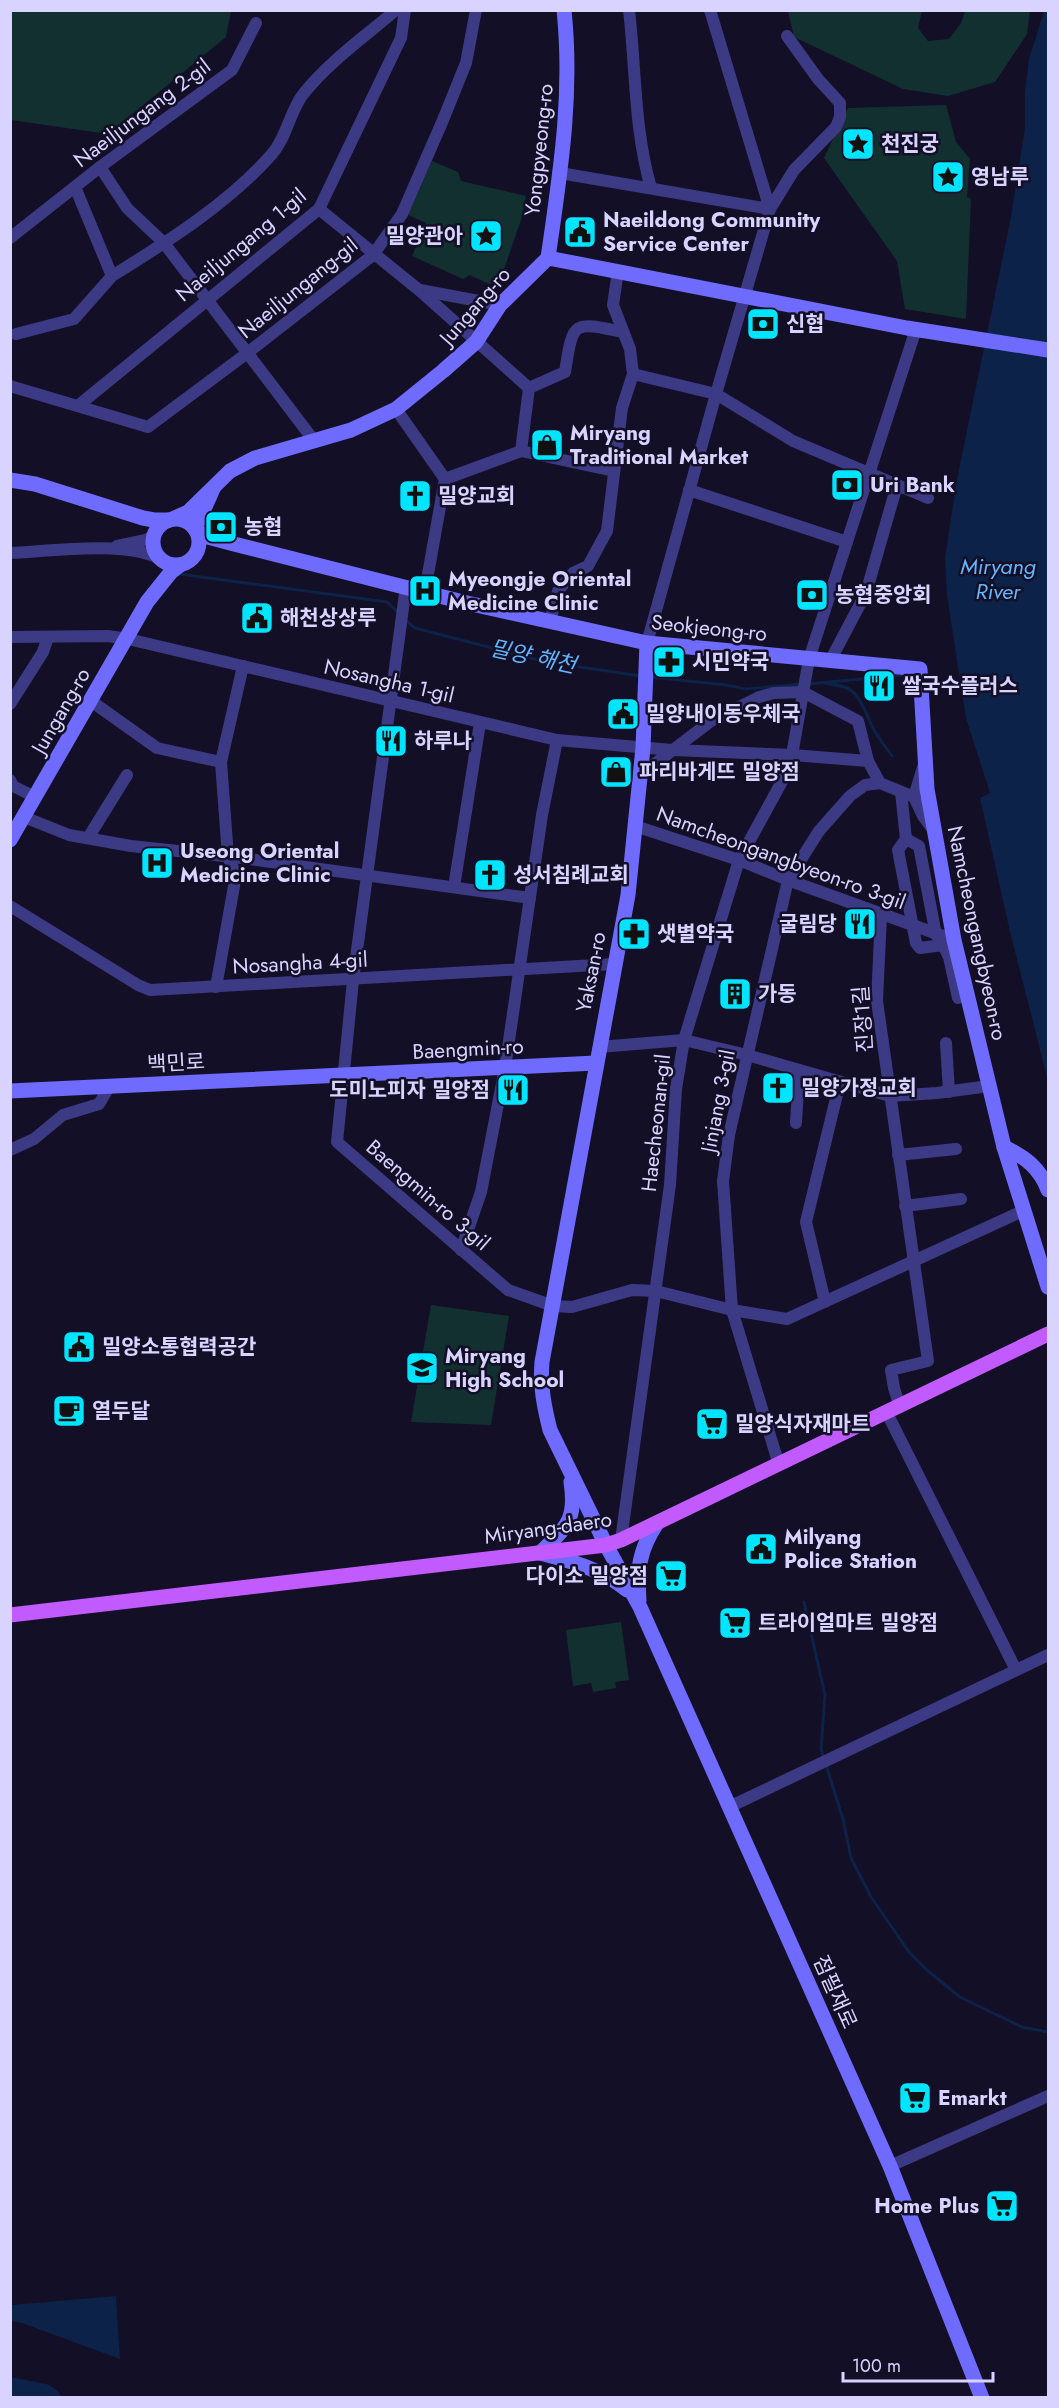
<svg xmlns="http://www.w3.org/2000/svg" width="1059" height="2408" viewBox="0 0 1059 2408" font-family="Jost,'Noto Sans KR',sans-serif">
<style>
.green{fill:#12302f}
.water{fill:#0c2248}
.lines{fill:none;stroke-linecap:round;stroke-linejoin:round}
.stream{stroke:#0c2248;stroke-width:3}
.river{stroke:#0c2248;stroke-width:18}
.street{stroke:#3d3a85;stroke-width:12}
.secondary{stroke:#6f6bff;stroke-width:15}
.primary{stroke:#c25bff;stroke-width:15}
.labels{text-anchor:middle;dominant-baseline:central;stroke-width:5;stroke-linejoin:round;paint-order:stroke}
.street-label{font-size:21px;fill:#d9d4ff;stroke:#130f26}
.poi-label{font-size:21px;font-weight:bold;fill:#d9d4ff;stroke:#130f26;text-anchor:start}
.water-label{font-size:22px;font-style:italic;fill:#62b6ff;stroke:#130f26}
</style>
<rect width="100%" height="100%" fill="#130f26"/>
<g class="green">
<polygon points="11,10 231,10 231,11 226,37 108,134 11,120"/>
<polygon points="788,11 922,11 918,28 928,41 949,39 961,23 965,11 1030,11 1027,34 995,82 948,96 903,89 794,37"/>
<polygon points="946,105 956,142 970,159 967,197 971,199 966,319 905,309 897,261 824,158 848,108"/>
<polygon points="432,161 458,172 461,181 526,196 521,220 500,281 489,284 470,275 463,279 412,256 426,223 408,215"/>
<polygon points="431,1305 509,1316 491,1425 411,1422"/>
<polygon points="621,1622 629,1680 615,1682 616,1688 593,1692 591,1683 573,1686 566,1630"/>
</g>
<g class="water">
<polygon points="1044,11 1048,11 1048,1081 1010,932 980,798 990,793 966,718 947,596 945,558 957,479 1011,217 1025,127 1025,91 1029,59"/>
<polygon points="116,2296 120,2359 22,2323 11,2321 11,2305"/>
</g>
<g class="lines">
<g class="stream">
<polyline points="179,574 387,602 400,614"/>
<polyline points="404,619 415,628 546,662 641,676"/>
<polyline points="650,677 726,685 746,689 802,684"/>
<polyline points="808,684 903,675"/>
<path d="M848,688L825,683C859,685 860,701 873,728C878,738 886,747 892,756"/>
<polyline points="804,1602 825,1695 821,1749 824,1759"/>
<polyline points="826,1765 843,1819 851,1858 871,1897 909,1952 928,1971 960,1997 1022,2027 1048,2032"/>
</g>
<polyline class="river" points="10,2386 45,2393 52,2398"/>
<g class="street">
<path d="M629,10C636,70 634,129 651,188"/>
<polyline points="100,167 127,208 164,243 315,442"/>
<polyline points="560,173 770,209 710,10"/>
<polyline points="319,209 419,290 529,388 521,451"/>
<polyline points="10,238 100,167 232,70 256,23"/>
<path d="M112,276C167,242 229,203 272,154C287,137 290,110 304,93C330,61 364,37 396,10"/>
<polyline points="420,290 500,305"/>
<polyline points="16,334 74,319 112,276 75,187"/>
<polyline points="633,374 716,394 793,441 928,498"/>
<polyline points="10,386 148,427 246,354 373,255 402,214 443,120 466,63 476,10"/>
<path d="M529,388L565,372C573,321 572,321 623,332"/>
<polyline points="79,405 319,209 401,38 405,10"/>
<polyline points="396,409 445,479 521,451 614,471"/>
<polyline points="689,490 847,542"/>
<polyline points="117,546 146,540 154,535"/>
<path d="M10,553C52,551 121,541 159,558"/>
<polyline points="406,586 353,980 337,1142 508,1290 553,1306 572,1307 632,1290 656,1291 732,1310 787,1319 1025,1210"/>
<polyline points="425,591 445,479"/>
<polyline points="550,622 558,591 573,573 588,566 607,531 622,408 633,374 630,349 613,305 618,271"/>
<polyline points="10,637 108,636 128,639 557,740 672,750 792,755 868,761"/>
<polyline points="647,643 716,394 770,209 794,170 836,127 840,117 840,103 818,79 787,36"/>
<polyline points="830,661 866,593 895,492 899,487"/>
<polyline points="91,701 157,748 221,762"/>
<polyline points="10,704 43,652 48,637"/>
<polyline points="640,775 711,721 759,697 774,693 803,692 858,721 868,761 880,783 914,797 923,816 934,831"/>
<polyline points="10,780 13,786 35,797"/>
<polyline points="901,792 906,839 898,850 916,943 920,948 943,945 949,957 958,998"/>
<polyline points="914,797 923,767"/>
<polyline points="24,817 69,835 131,846 234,857 530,898"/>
<polyline points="635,826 739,860 788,880 954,940"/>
<polyline points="88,838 127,775"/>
<polyline points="906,839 919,846 936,935"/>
<polyline points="454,887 480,723"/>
<polyline points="10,906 138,985 150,990 614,964"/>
<polyline points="881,915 877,1001 928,1361 891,1370 894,1388 900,1407"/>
<polyline points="216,987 236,875 228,857 221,762 243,666"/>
<polyline points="946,1043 949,1092"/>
<polyline points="599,1047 684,1040 747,1055 890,1096 937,1093 989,1086"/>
<polyline points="796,1123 799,1070"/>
<polyline points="10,1150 34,1139 63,1115 99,1104 109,1087"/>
<polyline points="898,1155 956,1149"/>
<polyline points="905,1206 961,1199"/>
<polyline points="461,1250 481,1192 505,1068 542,815 557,740"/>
<polyline points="825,1302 806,1222 840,1082"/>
<polyline points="887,1413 1016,1670"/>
<polyline points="779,1465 732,1310 723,1181 729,1135 788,880 819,831 850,796 865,785 880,783"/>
<polyline points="621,1540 670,1185 676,1089 684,1040 739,860 786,774 792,755 809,659 916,329"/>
<polyline points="729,1807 1048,1655"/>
<polyline points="890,2166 1048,2096"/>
</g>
<g class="secondary">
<path d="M548,258C560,174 573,96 564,10"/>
<polyline points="10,480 35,484 143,518 154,520 170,520 188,512 230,471 255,458 351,430 396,409 443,371 476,342 500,305 548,258 907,328 1048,350"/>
<polyline points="213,489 195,529 204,536 234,544 467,603 647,643 920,669 927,789 954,940 1004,1147 1048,1287"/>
<circle cx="176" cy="542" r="23"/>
<path d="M647,643L643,748L628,895L542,1362C540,1386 544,1406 550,1430L606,1545L640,1607L890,2166L982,2398"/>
<polyline points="10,840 147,602 171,572 180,565"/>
<polyline points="10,1091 596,1063"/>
<path d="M1004,1147C1025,1157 1040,1168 1048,1190"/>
<path d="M540,1553C570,1561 602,1569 627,1590"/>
<path d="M540,1553C566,1527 577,1521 571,1482"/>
<path d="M639,1601C637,1569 639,1550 657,1523"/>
</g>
<polyline class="primary" points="10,1615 606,1545 621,1540 1048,1334"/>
</g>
<defs>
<symbol id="sight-square" viewBox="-11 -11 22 22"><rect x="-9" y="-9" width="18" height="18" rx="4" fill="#00e5ff" stroke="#130f26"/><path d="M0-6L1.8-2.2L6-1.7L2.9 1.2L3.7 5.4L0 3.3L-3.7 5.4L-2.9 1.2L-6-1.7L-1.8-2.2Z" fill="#111"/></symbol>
<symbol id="civic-square" viewBox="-11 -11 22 22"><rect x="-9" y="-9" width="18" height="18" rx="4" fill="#00e5ff" stroke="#130f26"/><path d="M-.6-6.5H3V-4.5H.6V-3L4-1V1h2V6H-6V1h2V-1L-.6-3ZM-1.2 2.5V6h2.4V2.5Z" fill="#111"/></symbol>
<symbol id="bank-square" viewBox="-11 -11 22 22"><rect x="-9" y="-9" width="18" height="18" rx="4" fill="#00e5ff" stroke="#130f26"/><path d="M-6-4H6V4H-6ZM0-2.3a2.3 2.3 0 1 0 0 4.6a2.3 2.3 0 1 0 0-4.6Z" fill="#111"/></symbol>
<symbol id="shop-square" viewBox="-11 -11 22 22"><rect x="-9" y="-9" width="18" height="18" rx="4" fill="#00e5ff" stroke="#130f26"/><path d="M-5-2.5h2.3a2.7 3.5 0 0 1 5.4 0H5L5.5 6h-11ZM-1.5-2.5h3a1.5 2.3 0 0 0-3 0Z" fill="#111"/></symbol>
<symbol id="church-square" viewBox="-11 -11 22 22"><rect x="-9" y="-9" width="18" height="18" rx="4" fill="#00e5ff" stroke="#130f26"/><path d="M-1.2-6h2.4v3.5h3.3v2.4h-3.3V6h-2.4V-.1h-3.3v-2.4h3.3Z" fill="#111"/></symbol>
<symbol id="hospital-square" viewBox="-11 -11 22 22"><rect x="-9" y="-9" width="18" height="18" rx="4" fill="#00e5ff" stroke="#130f26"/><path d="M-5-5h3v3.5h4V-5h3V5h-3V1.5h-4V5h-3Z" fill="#111"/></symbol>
<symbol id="pharmacy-square" viewBox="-11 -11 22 22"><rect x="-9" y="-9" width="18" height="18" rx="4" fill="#00e5ff" stroke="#130f26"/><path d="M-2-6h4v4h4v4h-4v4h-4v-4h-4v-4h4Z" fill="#111"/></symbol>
<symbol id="restaurant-square" viewBox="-11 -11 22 22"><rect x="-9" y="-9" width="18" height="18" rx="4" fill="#00e5ff" stroke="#130f26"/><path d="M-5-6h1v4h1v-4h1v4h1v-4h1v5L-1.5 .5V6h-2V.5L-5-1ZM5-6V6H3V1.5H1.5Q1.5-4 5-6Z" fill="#111"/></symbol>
<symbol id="building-square" viewBox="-11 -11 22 22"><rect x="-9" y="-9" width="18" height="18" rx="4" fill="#00e5ff" stroke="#130f26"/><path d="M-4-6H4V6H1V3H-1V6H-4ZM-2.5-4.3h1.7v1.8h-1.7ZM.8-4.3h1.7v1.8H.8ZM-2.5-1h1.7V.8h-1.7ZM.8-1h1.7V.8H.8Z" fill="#111"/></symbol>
<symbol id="school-square" viewBox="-11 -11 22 22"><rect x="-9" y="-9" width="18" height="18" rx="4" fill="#00e5ff" stroke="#130f26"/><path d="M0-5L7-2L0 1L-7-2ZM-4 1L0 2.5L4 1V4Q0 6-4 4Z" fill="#111"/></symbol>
<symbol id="cafe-square" viewBox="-11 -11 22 22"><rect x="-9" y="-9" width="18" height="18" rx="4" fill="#00e5ff" stroke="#130f26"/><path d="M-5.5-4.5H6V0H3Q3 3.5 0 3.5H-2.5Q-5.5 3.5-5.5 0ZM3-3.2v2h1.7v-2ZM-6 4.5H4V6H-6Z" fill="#111"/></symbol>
<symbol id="supermarket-square" viewBox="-11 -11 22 22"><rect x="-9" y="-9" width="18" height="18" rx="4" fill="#00e5ff" stroke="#130f26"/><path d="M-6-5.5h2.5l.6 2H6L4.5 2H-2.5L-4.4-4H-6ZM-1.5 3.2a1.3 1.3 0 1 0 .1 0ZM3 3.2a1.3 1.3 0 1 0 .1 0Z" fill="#111"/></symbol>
</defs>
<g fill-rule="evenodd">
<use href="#sight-square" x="839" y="125" width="38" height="38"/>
<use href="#sight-square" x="929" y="158" width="38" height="38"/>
<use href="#civic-square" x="561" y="213" width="38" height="38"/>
<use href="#sight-square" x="467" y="217" width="38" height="38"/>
<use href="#bank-square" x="744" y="305" width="38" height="38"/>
<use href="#shop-square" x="528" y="426" width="38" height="38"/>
<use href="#bank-square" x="828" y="466" width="38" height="38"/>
<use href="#church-square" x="396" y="477" width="38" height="38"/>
<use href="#bank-square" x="202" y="508" width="38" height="38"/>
<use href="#hospital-square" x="406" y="572" width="38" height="38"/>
<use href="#bank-square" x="793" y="576" width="38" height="38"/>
<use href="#civic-square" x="238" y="599" width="38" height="38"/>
<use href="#pharmacy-square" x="650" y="643" width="38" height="38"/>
<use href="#restaurant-square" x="860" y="667" width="38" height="38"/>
<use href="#civic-square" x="604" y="695" width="38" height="38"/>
<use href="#restaurant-square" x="372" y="722" width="38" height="38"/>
<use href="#shop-square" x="597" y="753" width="38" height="38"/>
<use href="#hospital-square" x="138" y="844" width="38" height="38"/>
<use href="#church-square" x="471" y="856" width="38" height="38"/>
<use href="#restaurant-square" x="841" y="905" width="38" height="38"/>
<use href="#pharmacy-square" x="615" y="915" width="38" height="38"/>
<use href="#building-square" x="716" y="975" width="38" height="38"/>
<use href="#church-square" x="759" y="1069" width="38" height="38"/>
<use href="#restaurant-square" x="494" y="1071" width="38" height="38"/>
<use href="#civic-square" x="60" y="1328" width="38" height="38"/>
<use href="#school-square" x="403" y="1349" width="38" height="38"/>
<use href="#cafe-square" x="50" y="1392" width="38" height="38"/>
<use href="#supermarket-square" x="693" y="1405" width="38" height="38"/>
<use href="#civic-square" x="742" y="1530" width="38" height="38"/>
<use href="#supermarket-square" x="652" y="1557" width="38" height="38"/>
<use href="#supermarket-square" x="716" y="1604" width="38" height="38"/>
<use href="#supermarket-square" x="896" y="2079" width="38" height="38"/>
<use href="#supermarket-square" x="983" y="2187" width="38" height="38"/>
</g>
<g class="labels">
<g class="street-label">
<text transform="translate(142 113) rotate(-37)">Naeiljungang 2-gil</text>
<text transform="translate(539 150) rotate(-84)">Yongpyeong-ro</text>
<text transform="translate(241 245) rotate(-40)">Naeiljungang 1-gil</text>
<text transform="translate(298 288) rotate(-39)">Naeiljungang-gil</text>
<text transform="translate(475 306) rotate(-49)">Jungang-ro</text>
<text transform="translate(709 628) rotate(6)">Seokjeong-ro</text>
<text transform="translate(389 681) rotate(13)">Nosangha 1-gil</text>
<text transform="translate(61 711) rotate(-60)">Jungang-ro</text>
<text transform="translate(781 858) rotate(20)">Namcheongangbyeon-ro 3-gil</text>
<text transform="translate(977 933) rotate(78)">Namcheongangbyeon-ro</text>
<text transform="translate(300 963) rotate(-3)">Nosangha 4-gil</text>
<text transform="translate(591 972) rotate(-79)">Yaksan-ro</text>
<text transform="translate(863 1019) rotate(-94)">진장1길</text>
<text transform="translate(468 1049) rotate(-3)">Baengmin-ro</text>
<text transform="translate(176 1063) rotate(-3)">백민로</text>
<text transform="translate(718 1101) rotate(-79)">Jinjang 3-gil</text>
<text transform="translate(656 1123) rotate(-84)">Haecheonan-gil</text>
<text transform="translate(428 1195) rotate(41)">Baengmin-ro 3-gil</text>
<text transform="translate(548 1528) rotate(-8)">Miryang-daero</text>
<text transform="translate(835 1992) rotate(66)">점필재로</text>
</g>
<g class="poi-label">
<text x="881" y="144">천진궁</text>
<text x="971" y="177">영남루</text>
<text x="603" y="220">Naeildong Community<tspan x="603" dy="24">Service Center</tspan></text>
<text x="463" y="236" text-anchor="end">밀양관아</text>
<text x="786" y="324">신협</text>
<text x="570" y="433">Miryang<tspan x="570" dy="24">Traditional Market</tspan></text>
<text x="870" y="485">Uri Bank</text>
<text x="438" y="496">밀양교회</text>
<text x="244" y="527">농협</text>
<text x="448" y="579">Myeongje Oriental<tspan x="448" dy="24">Medicine Clinic</tspan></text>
<text x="835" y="595">농협중앙회</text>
<text x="280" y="618">해천상상루</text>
<text x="692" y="662">시민약국</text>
<text x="902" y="686">쌀국수플러스</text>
<text x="646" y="714">밀양내이동우체국</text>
<text x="414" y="741">하루나</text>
<text x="639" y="772">파리바게뜨 밀양점</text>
<text x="180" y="851">Useong Oriental<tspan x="180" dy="24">Medicine Clinic</tspan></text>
<text x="513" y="875">성서침례교회</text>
<text x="837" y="924" text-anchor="end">굴림당</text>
<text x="657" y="934">샛별약국</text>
<text x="758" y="994">가동</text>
<text x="801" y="1088">밀양가정교회</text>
<text x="490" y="1090" text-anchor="end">도미노피자 밀양점</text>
<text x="102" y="1347">밀양소통협력공간</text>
<text x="445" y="1356">Miryang<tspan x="445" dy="24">High School</tspan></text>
<text x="92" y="1411">열두달</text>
<text x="735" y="1424">밀양식자재마트</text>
<text x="784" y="1537">Milyang<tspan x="784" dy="24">Police Station</tspan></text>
<text x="648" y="1576" text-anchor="end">다이소 밀양점</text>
<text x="758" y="1623">트라이얼마트 밀양점</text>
<text x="938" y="2098">Emarkt</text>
<text x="979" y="2206" text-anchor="end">Home Plus</text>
</g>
<g class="water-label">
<text x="998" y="566">Miryang<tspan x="998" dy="25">River</tspan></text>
<text transform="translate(533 656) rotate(12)">밀양 해천</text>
</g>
</g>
<rect width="1059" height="2408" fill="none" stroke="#d9d4ff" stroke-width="24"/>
<path d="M843 2372v9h150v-9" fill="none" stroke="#d9d4ff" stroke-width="3"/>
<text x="852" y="2372" font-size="18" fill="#d9d4ff" stroke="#130f26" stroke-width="4.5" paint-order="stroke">100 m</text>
</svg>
